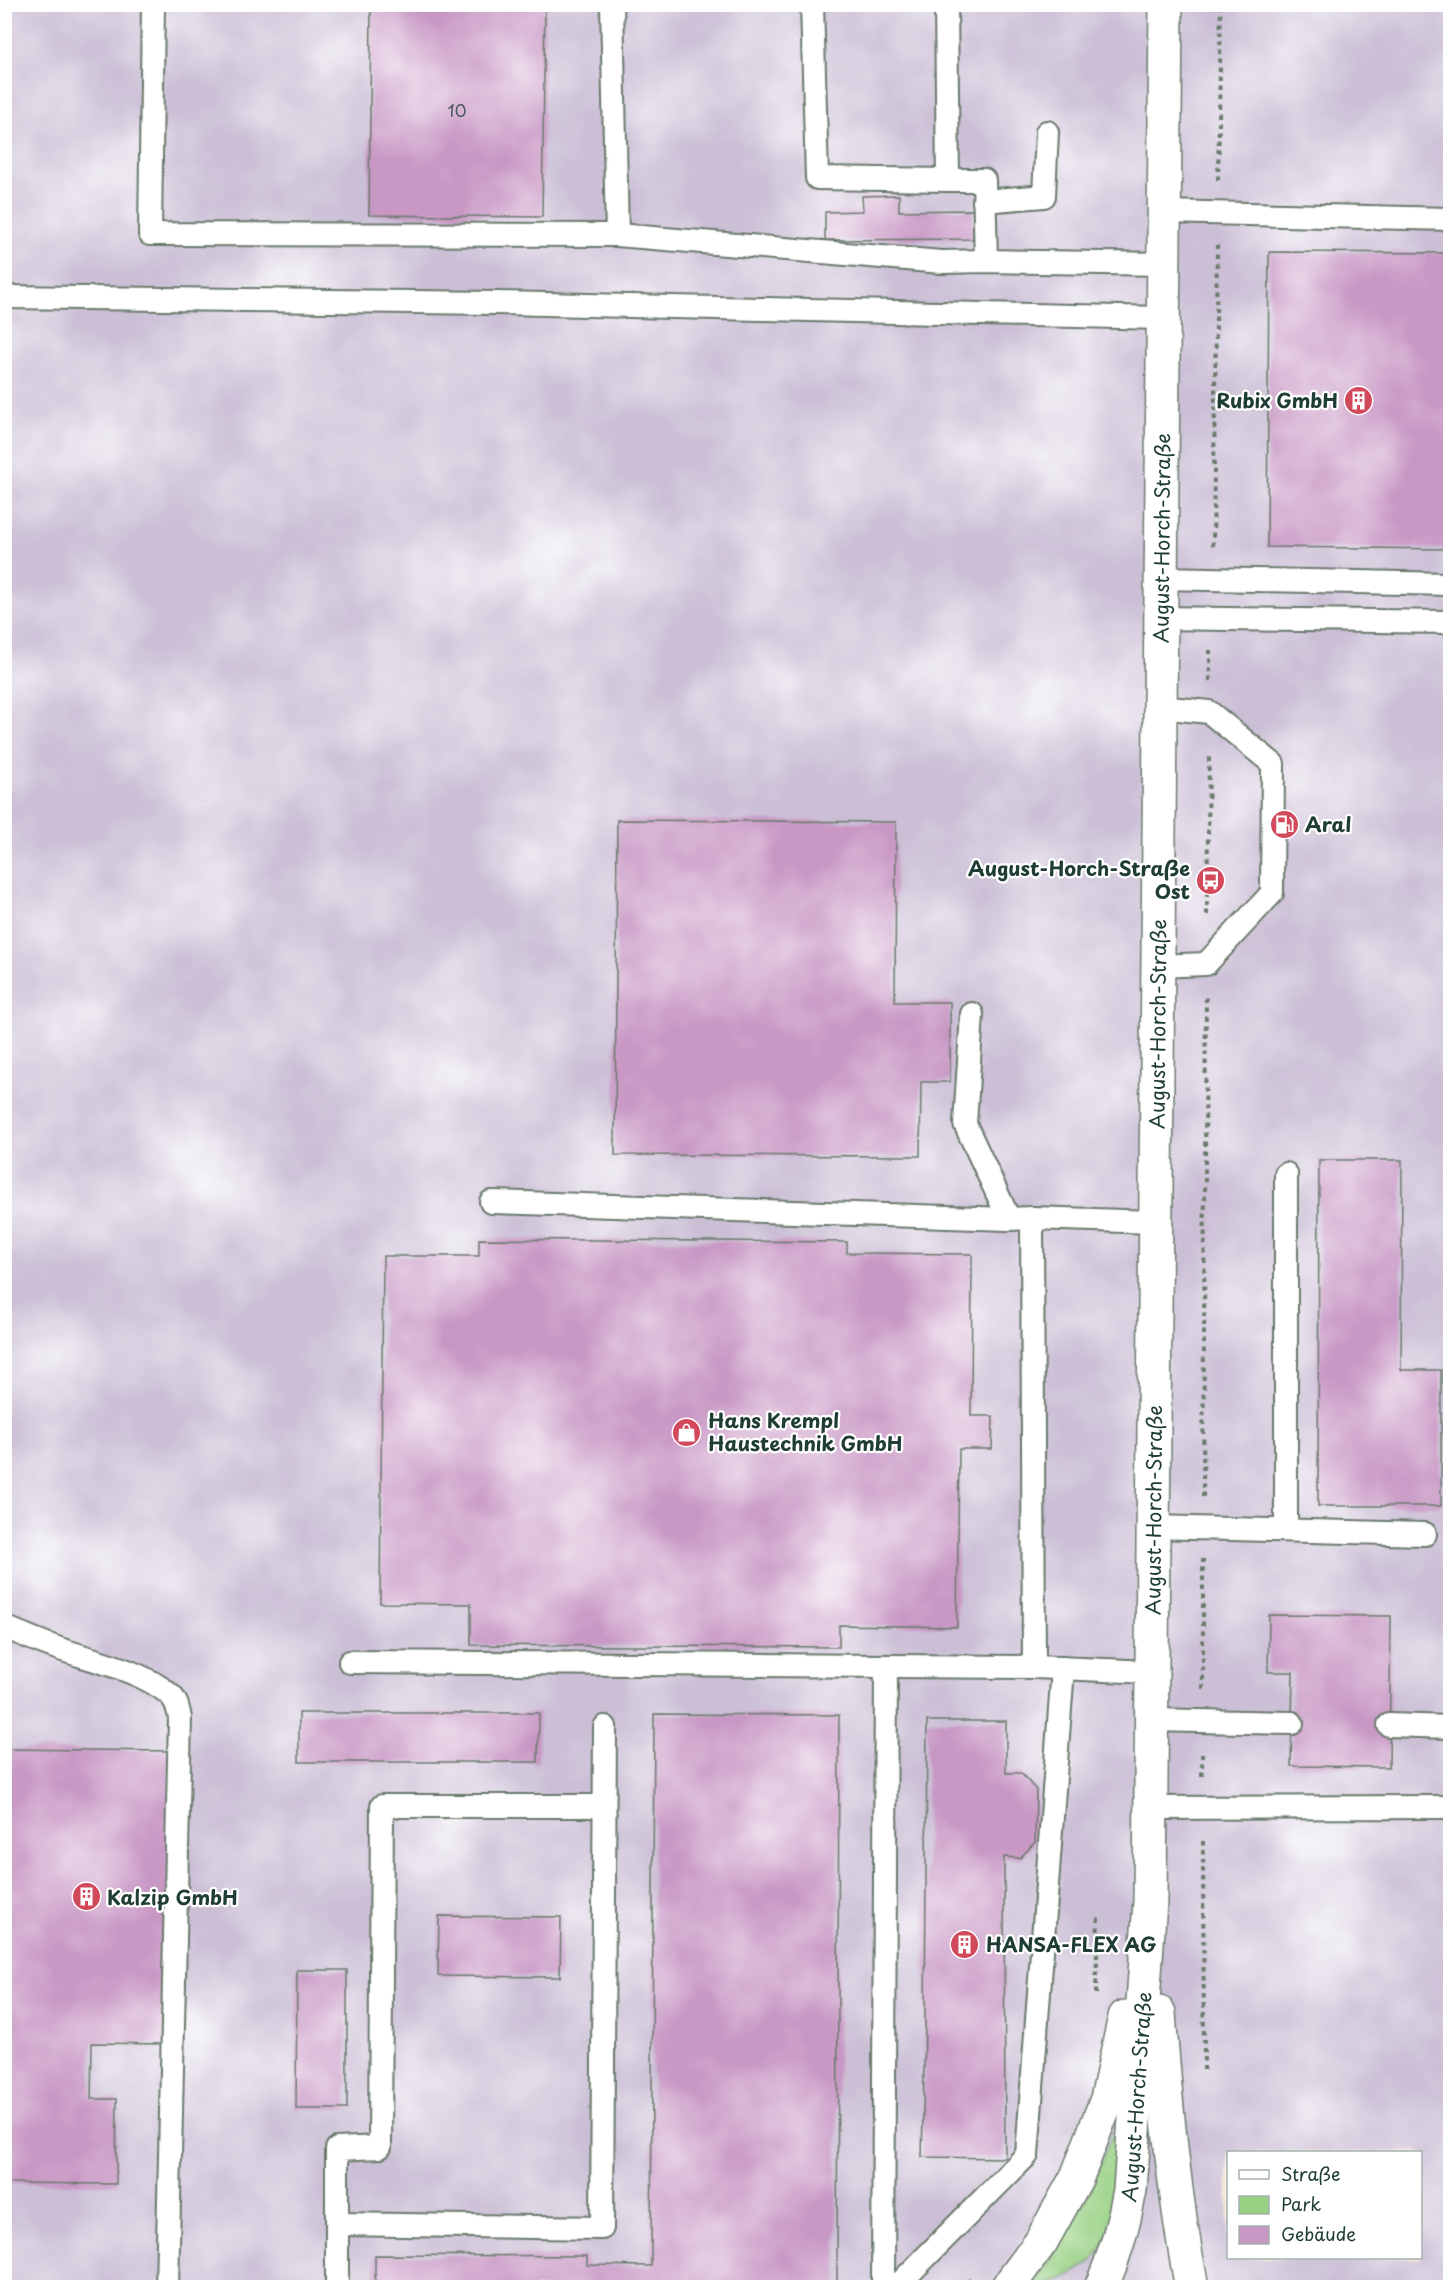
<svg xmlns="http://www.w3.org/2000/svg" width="1455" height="2292" viewBox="0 0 1455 2292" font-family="'Playpen Sans',sans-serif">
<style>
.industrial{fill:#cbbfd5;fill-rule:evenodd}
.green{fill:#98d083;stroke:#5c865c;stroke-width:1.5}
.building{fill:#c897c4}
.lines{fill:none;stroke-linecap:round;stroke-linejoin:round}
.service-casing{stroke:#6a796c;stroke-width:26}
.secondary-casing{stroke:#6a796c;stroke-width:36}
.path{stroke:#6a796c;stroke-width:4;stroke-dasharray:4.5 4.5;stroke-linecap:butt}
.service{stroke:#fff;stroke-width:22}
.secondary{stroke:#fff;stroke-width:33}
.labels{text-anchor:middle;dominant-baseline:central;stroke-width:4.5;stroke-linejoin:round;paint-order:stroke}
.number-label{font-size:16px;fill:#495458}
.poi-label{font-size:20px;font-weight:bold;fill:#1f3d34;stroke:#fff;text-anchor:start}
.street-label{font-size:20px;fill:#1f3d34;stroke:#fff}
</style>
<rect width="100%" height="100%" fill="#fff"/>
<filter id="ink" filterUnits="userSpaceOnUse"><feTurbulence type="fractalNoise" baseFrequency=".0167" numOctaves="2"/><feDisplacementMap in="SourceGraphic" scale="12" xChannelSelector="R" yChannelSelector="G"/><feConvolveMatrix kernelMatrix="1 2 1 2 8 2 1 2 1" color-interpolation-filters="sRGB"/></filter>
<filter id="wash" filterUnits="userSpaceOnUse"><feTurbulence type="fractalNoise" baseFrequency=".008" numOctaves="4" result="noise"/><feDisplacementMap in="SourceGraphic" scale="24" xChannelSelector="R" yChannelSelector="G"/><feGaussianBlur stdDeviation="1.35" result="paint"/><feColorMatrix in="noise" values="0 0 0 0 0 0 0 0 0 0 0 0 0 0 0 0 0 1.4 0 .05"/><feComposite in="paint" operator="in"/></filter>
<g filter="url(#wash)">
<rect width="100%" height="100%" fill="#f6e8d3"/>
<path class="industrial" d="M5,5H1450V2287L5,2288ZM1228,2152H1420V2258H1228Z"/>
<path class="green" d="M1119,2117C1118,2160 1124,2215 1099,2253C1092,2263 1080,2269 1070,2275C1057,2282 1045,2287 1031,2288L1060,2246L1087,2197Z"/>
<g id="blocks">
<g class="building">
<polygon points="371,4 545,4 542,217 369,215"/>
<polygon points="899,195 899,211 973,210 973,239 825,240 825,212 863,211 862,196"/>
<polygon points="1269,252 1450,253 1450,549 1267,547"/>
<polygon points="617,820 896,822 895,1002 950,1002 950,1082 921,1082 920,1156 615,1155"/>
<polygon points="1319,1160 1402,1160 1401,1370 1441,1370 1441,1506 1318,1506"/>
<polygon points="479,1239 847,1242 847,1253 972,1254 971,1416 993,1416 992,1449 959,1449 957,1627 839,1625 839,1647 471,1645 471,1604 380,1603 383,1256 479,1256"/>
<polygon points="1269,1615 1391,1616 1389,1767 1291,1766 1293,1672 1268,1672"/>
<polygon points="299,1713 539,1713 538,1762 299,1762"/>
<polygon points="654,1714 839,1715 837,2288 375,2288 375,2255 587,2256 587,2265 651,2266"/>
<polygon points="927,1721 1006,1721 1006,1773 1021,1773 1036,1790 1035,1842 1020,1858 1004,1857 1005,2158 922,2157 925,2029"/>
<polygon points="4,1749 169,1751 166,2044 92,2043 91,2099 117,2099 116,2184 4,2183"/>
<polygon points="439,1916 561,1917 560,1977 438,1976"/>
<polygon points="297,1970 347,1970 347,2109 296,2109"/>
</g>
</g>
</g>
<g filter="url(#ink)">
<use href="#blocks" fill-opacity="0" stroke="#6a796c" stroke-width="1.5"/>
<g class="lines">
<defs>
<g id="service">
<polyline points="153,4 150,234 617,235 942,262 986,261 1164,264"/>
<polyline points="612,4 617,235"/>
<polyline points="812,4 817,178 948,180"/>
<polyline points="946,4 948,180 984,180 986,261"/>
<polyline points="984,201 1044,196 1047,132"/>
<polyline points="1164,212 1450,219"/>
<polyline points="4,297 496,303 1163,318"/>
<polyline points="1161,578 1450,584"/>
<polyline points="1160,618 1450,622"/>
<polyline points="1157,966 1206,964 1272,893 1273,764 1209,712 1160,707"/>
<polyline points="972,1014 965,1124 1009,1219"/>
<polyline points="1286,1174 1286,1530"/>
<polyline points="491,1202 1009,1219 1032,1218 1155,1222"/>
<polyline points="1032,1218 1034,1667"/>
<polyline points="1152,1527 1425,1534"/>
<path d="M4,1627C22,1634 39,1642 57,1648C91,1660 141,1670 169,1694C177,1700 178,1709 180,1718L167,2288"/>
<polyline points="350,1662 1034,1667 1152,1672"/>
<polyline points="1151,1720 1292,1723"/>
<polyline points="1389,1725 1450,1727"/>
<polyline points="1150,1808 1450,1807"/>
<polyline points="337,2224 602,2228 605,1727"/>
<polyline points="337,2288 337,2149 380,2147 382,1806 604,1806"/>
<polyline points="883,2288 886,1666"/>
<polyline points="895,2288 1027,2155 1063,1668"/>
</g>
<g id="secondary">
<path d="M1159,2013C1166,2105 1174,2197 1192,2288"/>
<polyline points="1007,2288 1041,2242 1077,2177 1107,2099 1125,2017"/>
<path id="s1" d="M1101,2288C1115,2256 1124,2224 1130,2190L1150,1901L1166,4"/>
</g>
</defs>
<use href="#service" class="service-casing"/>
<use href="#secondary" class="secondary-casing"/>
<g class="path">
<polyline points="1218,180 1221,4"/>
<polyline points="1213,546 1217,245"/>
<polyline points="1210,681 1210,650"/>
<polyline points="1207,915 1209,755"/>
<polyline points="1203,1497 1206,995"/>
<polyline points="1203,1689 1203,1559"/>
<polyline points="1202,1776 1202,1754"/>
<polyline points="1203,1841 1204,2070"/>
<polyline points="1096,1994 1098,1914"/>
<polyline points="962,2288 971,2279"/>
</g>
<use href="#service" class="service"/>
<use href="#secondary" class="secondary"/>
</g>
</g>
<defs>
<symbol id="building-disc" viewBox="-11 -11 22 22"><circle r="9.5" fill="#d1495b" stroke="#fff"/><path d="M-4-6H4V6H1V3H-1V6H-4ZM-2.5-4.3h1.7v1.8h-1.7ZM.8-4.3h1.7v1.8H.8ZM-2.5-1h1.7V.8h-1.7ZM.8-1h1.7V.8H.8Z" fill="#fff"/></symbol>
<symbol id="fuel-disc" viewBox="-11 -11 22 22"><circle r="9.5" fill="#d1495b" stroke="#fff"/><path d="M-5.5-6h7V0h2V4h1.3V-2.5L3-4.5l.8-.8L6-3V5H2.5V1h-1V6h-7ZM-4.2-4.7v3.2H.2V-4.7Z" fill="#fff"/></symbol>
<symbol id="bus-disc" viewBox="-11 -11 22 22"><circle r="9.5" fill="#d1495b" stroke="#fff"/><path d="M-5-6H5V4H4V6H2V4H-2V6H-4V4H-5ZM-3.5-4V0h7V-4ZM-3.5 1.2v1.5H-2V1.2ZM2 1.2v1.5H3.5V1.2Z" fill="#fff"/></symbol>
<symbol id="shop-disc" viewBox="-11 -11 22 22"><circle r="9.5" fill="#d1495b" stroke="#fff"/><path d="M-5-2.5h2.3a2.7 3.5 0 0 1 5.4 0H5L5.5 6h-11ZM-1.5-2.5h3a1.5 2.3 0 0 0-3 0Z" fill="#fff"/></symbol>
</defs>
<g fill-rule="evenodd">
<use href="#building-disc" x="1342" y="384" width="33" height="33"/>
<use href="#fuel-disc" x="1268" y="808" width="33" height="33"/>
<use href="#bus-disc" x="1194" y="864" width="33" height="33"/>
<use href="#shop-disc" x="670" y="1416" width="33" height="33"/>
<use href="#building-disc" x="70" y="1880" width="33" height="33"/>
<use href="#building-disc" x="948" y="1928" width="33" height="33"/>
</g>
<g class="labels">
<g class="number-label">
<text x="457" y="110">10</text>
</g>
<g class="poi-label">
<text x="1338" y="400" text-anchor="end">Rubix GmbH</text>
<text x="1305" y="824">Aral</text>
<text x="1190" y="868" text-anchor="end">August-Horch-Straße<tspan x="1190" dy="23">Ost</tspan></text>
<text x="708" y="1420">Hans Krempl<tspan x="708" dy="23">Haustechnik GmbH</tspan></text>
<text x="107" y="1897">Kalzip GmbH</text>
<text x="986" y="1944">HANSA-FLEX AG</text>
</g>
<g class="street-label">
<text stroke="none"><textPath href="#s1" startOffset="1755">August-Horch-Straße</textPath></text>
<text stroke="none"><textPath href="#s1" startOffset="1269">August-Horch-Straße</textPath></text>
<text stroke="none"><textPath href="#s1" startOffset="783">August-Horch-Straße</textPath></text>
<text stroke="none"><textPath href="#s1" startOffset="196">August-Horch-Straße</textPath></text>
</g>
</g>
<rect width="1455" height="2292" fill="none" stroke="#fff" stroke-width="24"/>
<rect x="1227" y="2151" width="195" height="108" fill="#ffffff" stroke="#a5b1ae" stroke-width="1.5"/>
<rect x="1239" y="2170" width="30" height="9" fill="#ffffff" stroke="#a5b1ae" stroke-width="1.5"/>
<text x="1281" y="2181" font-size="18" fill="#1f3d34">Straße</text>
<rect x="1239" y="2196" width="30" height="18" fill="#98d083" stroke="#a5b1ae" stroke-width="1.5"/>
<text x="1281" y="2211" font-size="18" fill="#1f3d34">Park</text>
<rect x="1239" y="2226" width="30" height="18" fill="#c897c4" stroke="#a5b1ae" stroke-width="1.5"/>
<text x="1281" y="2241" font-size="18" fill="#1f3d34">Gebäude</text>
</svg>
